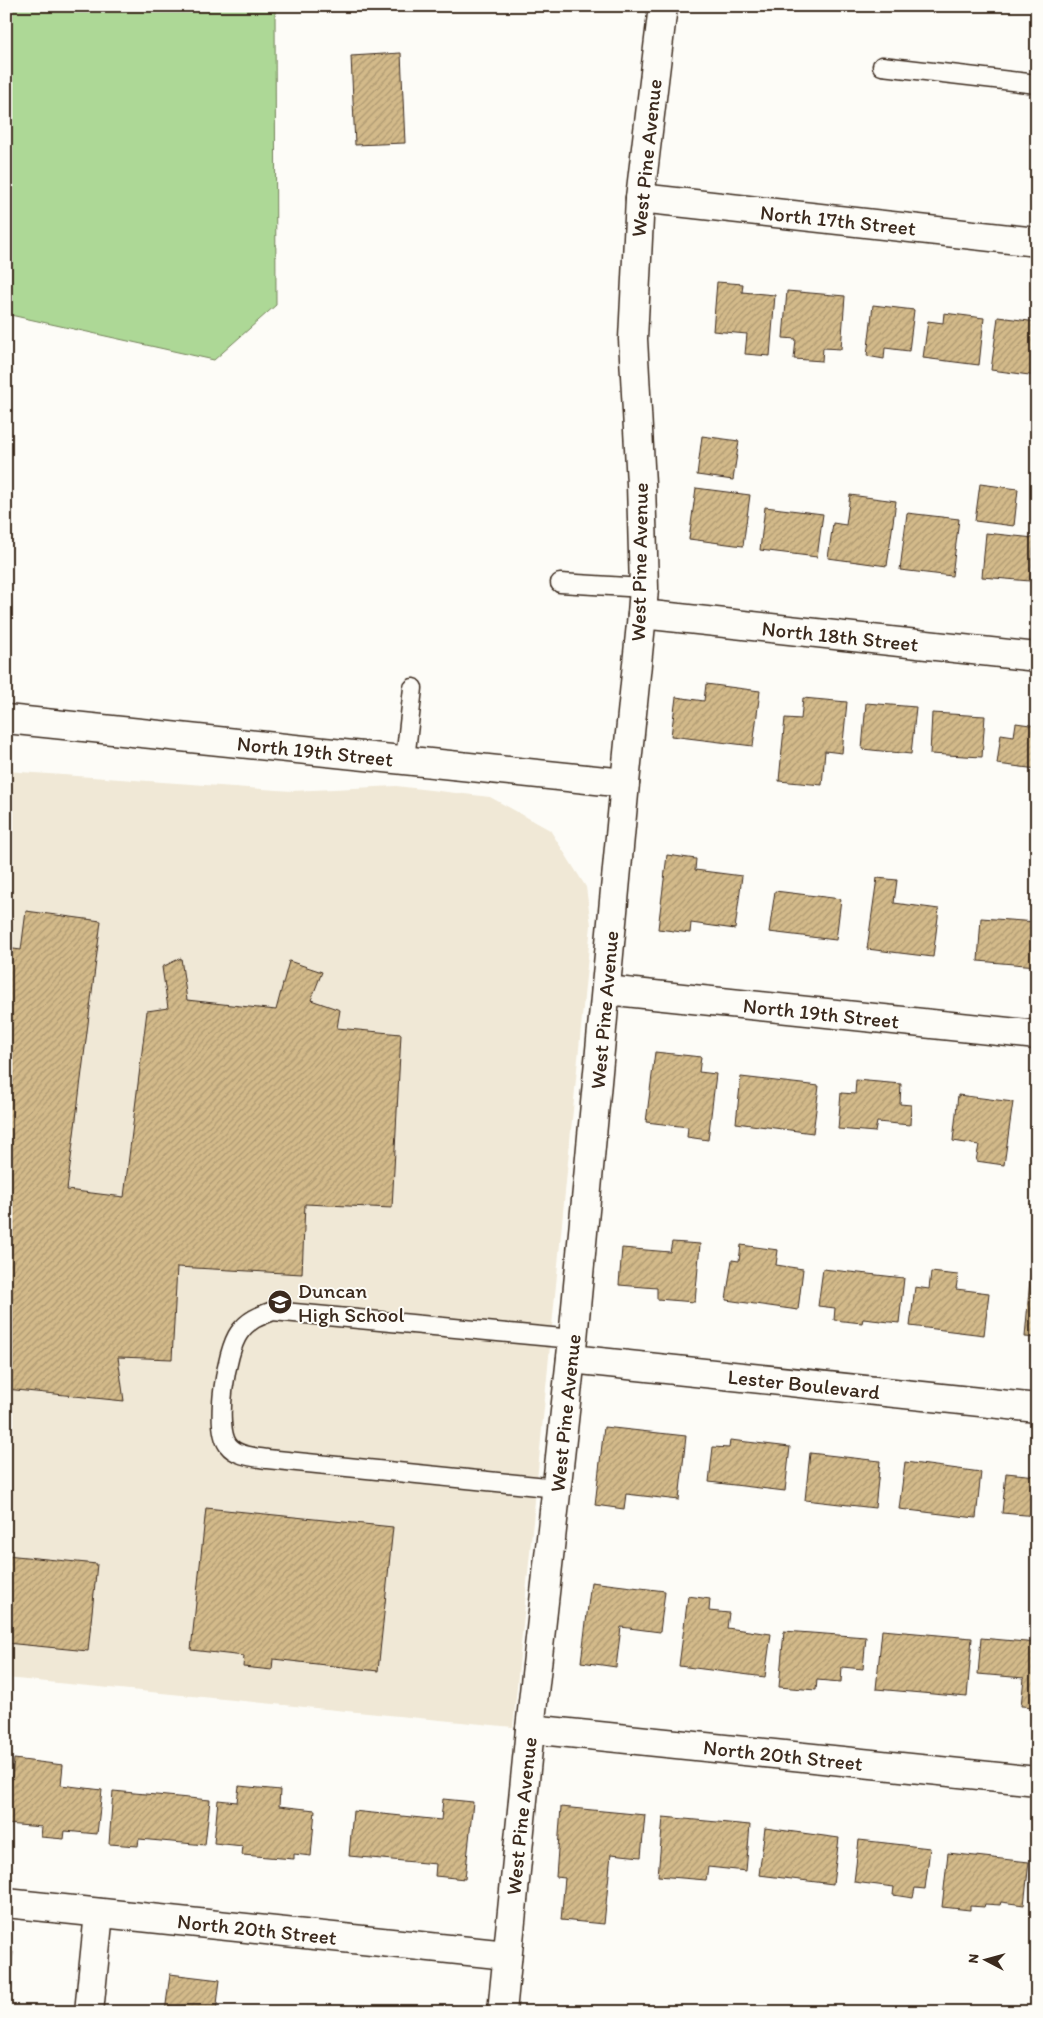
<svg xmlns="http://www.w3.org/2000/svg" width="1043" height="2018" viewBox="0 0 1043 2018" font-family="Itim,sans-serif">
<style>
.built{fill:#f0e8d6}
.garden{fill:#add896;stroke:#74815a}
.building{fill:url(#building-hatch);stroke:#3b2a1e}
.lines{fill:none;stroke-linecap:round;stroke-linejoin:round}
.lane-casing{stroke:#3b2a1e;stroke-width:21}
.street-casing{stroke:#3b2a1e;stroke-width:31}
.secondary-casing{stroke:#3b2a1e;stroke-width:31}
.lane{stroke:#fdfcf7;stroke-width:18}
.street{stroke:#fdfcf7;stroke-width:28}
.secondary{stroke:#fdfcf7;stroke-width:28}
.labels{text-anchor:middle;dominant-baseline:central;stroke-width:4;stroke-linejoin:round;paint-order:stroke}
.street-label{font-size:21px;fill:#3b2a1e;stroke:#fdfcf7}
.poi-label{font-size:21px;fill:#3b2a1e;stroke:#fdfcf7;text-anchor:start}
</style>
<defs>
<pattern id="building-hatch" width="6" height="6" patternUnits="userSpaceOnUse" patternTransform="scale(1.25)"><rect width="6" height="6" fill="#d3ba8a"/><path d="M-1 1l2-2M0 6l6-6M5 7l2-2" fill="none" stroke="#ac9770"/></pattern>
</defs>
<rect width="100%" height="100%" fill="#fdfcf7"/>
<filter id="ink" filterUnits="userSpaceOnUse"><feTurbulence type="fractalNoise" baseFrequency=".02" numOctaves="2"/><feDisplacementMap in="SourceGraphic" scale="10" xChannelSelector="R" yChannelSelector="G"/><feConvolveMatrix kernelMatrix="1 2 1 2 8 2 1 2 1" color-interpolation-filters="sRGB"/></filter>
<g filter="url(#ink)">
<polygon class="built" points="6,771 292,791 396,786 490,797 550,830 586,887 591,925 513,1727 6,1678"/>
<polygon class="garden" points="6,6 275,6 276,305 214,360 6,314"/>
<g class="building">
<polygon points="331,6 372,6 372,9 331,11"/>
<polygon points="401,53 405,143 355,145 351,56"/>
<polygon points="717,282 743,284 742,292 775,295 770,356 745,354 747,334 713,331"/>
<polygon points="787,291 845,296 841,349 823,348 822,361 794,359 796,339 783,338"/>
<polygon points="873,305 914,310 909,351 885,348 884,359 867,356"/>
<polygon points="944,313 984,318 979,365 923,358 928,321 943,323"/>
<polygon points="998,317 1037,322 1037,376 991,370"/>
<polygon points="702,436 739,441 733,480 697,475"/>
<polygon points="980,484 1018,489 1014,526 975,521"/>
<polygon points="696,488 750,495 743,546 689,539"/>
<polygon points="850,495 896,501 887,566 828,558 833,523 846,525"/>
<polygon points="765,507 823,514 817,557 760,550"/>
<polygon points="907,513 959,519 952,576 900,570"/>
<polygon points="986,533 1034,538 1030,581 982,577"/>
<polygon points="706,684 760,691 753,746 671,736 676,697 704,701"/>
<polygon points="803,698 847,702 842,753 825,751 822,785 779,781 785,718 801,719"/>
<polygon points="866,703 916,707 911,754 862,749"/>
<polygon points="932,713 985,716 982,757 930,754"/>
<polygon points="1016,723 1037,726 1037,769 997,764 1001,734 1014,736"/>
<polygon points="667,855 696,859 695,870 742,876 735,929 691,923 690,933 658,929"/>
<polygon points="877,878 897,880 894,903 939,909 933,957 867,949"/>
<polygon points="775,891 841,899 836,940 769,932"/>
<polygon points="26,911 101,921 67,1190 124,1197 147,1011 168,1008 162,967 181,958 187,1000 276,1010 289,961 322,972 311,1000 340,1010 337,1028 401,1034 392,1208 305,1204 302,1274 177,1267 172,1359 118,1357 124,1401 6,1389 6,948 21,950"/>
<polygon points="981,918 1037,922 1037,966 978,961"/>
<polygon points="655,1052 701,1057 699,1072 716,1074 708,1140 687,1137 688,1127 646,1122"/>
<polygon points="741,1077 819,1086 813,1133 736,1123"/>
<polygon points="856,1080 901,1084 900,1104 911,1105 910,1125 877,1122 875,1132 838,1129 841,1093 855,1094"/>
<polygon points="958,1095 1013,1102 1004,1165 976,1161 979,1145 953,1141"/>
<polygon points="672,1242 700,1244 695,1302 657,1299 657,1288 619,1285 622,1248 670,1252"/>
<polygon points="741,1245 778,1250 776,1265 803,1269 798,1310 726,1300 732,1260 739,1261"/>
<polygon points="1031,1268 1037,1269 1037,1338 1025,1337"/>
<polygon points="823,1269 904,1278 899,1323 863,1319 862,1323 834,1320 835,1308 818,1306"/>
<polygon points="931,1272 958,1275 956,1289 989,1293 984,1335 910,1326 915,1287 929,1289"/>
<polygon points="604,1427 686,1436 679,1500 626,1494 624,1509 595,1505"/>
<polygon points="730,1440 790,1447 785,1491 709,1482 713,1447 729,1448"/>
<polygon points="810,1453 880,1461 875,1508 805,1500"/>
<polygon points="905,1462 981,1472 976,1518 899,1509"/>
<polygon points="1006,1473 1037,1476 1037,1516 1002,1513"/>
<polygon points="206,1508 393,1527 378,1671 273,1659 272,1670 243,1667 244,1656 191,1650"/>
<polygon points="6,1555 97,1564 88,1651 6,1643"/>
<polygon points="591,1582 665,1591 660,1632 621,1627 616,1667 581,1662"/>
<polygon points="688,1596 710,1599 709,1611 729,1613 727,1628 771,1634 765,1677 679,1666"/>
<polygon points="882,1630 972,1638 967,1697 876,1689"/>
<polygon points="784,1631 866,1637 863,1669 842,1667 841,1682 817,1680 816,1690 779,1687"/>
<polygon points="981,1638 1037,1643 1037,1707 1021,1706 1024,1678 978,1674"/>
<polygon points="14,1759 63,1765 61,1785 102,1790 97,1834 65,1831 64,1839 41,1837 42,1827 6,1824"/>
<polygon points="239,1786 280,1790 279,1806 315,1810 311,1856 294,1854 294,1859 242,1855 243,1846 214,1843 218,1800 237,1802"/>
<polygon points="113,1791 210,1800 205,1845 139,1839 138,1846 109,1844"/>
<polygon points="443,1799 473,1802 465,1879 435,1876 436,1864 349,1856 353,1811 441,1820"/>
<polygon points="561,1807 645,1815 641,1857 611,1854 604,1924 561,1920 565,1878 556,1877"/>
<polygon points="663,1817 750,1825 746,1871 708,1867 706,1880 658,1876"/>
<polygon points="765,1828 839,1838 833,1884 759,1875"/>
<polygon points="859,1840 930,1848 925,1889 915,1888 913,1898 893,1895 894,1887 854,1882"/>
<polygon points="948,1853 1029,1862 1024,1905 1001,1902 1000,1905 985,1904 984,1907 970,1906 970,1910 942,1907"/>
<polygon points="6,1952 13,1952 7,2012 6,2012"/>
<polygon points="170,1974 220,1980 216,2012 165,2012"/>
<polygon points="306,2008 339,2012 306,2012"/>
</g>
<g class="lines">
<defs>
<g id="lane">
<polyline points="882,66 1037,84"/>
<polyline points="560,583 644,588"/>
<polyline points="405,760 413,688"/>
<path d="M557,1488L267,1459C254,1457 236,1456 228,1445C214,1426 226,1351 239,1333C248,1320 259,1316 273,1311L573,1339"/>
</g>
<g id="street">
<polyline points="640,198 1037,242"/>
<polyline points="642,614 1037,657"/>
<polyline points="6,719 625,783"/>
<polyline points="606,990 1037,1035"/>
<polyline points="571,1359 1037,1408"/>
<polyline points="530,1729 1037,1781"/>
<polyline points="89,2012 99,1913"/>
</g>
<g id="secondary">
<polyline points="6,1903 507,1955"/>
<polyline points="502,2012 530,1729 573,1339 625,783 642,614 644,588 641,484 633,339 640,198 663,6"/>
</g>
</defs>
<use href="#lane" class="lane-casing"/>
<use href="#street" class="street-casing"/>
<use href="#secondary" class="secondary-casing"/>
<use href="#lane" class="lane"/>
<use href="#street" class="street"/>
<use href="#secondary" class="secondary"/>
</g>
</g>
<defs>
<symbol id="school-disc" viewBox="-11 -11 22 22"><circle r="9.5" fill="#3b2a1e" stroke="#fdfcf7"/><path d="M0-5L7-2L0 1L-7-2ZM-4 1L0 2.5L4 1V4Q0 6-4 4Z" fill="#fff"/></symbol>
</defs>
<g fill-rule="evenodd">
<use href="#school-disc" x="266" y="1288" width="28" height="28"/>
</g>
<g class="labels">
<g class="street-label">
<text transform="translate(646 158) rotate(-84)">West Pine Avenue</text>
<text transform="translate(838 220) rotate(6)">North 17th Street</text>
<text transform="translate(639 562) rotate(-89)">West Pine Avenue</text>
<text transform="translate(840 636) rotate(6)">North 18th Street</text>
<text transform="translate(315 751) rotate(6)">North 19th Street</text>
<text transform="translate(604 1010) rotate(-85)">West Pine Avenue</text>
<text transform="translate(821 1013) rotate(6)">North 19th Street</text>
<text transform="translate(804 1384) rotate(6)">Lester Boulevard</text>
<text transform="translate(565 1413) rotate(-84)">West Pine Avenue</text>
<text transform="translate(783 1755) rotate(6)">North 20th Street</text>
<text transform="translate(521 1816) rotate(-84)">West Pine Avenue</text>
<text transform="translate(257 1929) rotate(6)">North 20th Street</text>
</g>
<g class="poi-label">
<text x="298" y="1290">Duncan<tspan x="298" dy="24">High School</tspan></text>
</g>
</g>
<rect width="1043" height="2018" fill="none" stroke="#fdfcf7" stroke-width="25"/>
<rect x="12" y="12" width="1018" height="1993" fill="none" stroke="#3b2a1e" stroke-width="2" filter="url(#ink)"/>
<g transform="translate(986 1960) rotate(276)" stroke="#fdfcf7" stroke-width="4" paint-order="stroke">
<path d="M0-4L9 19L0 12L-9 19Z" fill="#3b2a1e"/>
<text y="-8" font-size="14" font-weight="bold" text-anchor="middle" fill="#3b2a1e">N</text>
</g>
</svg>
